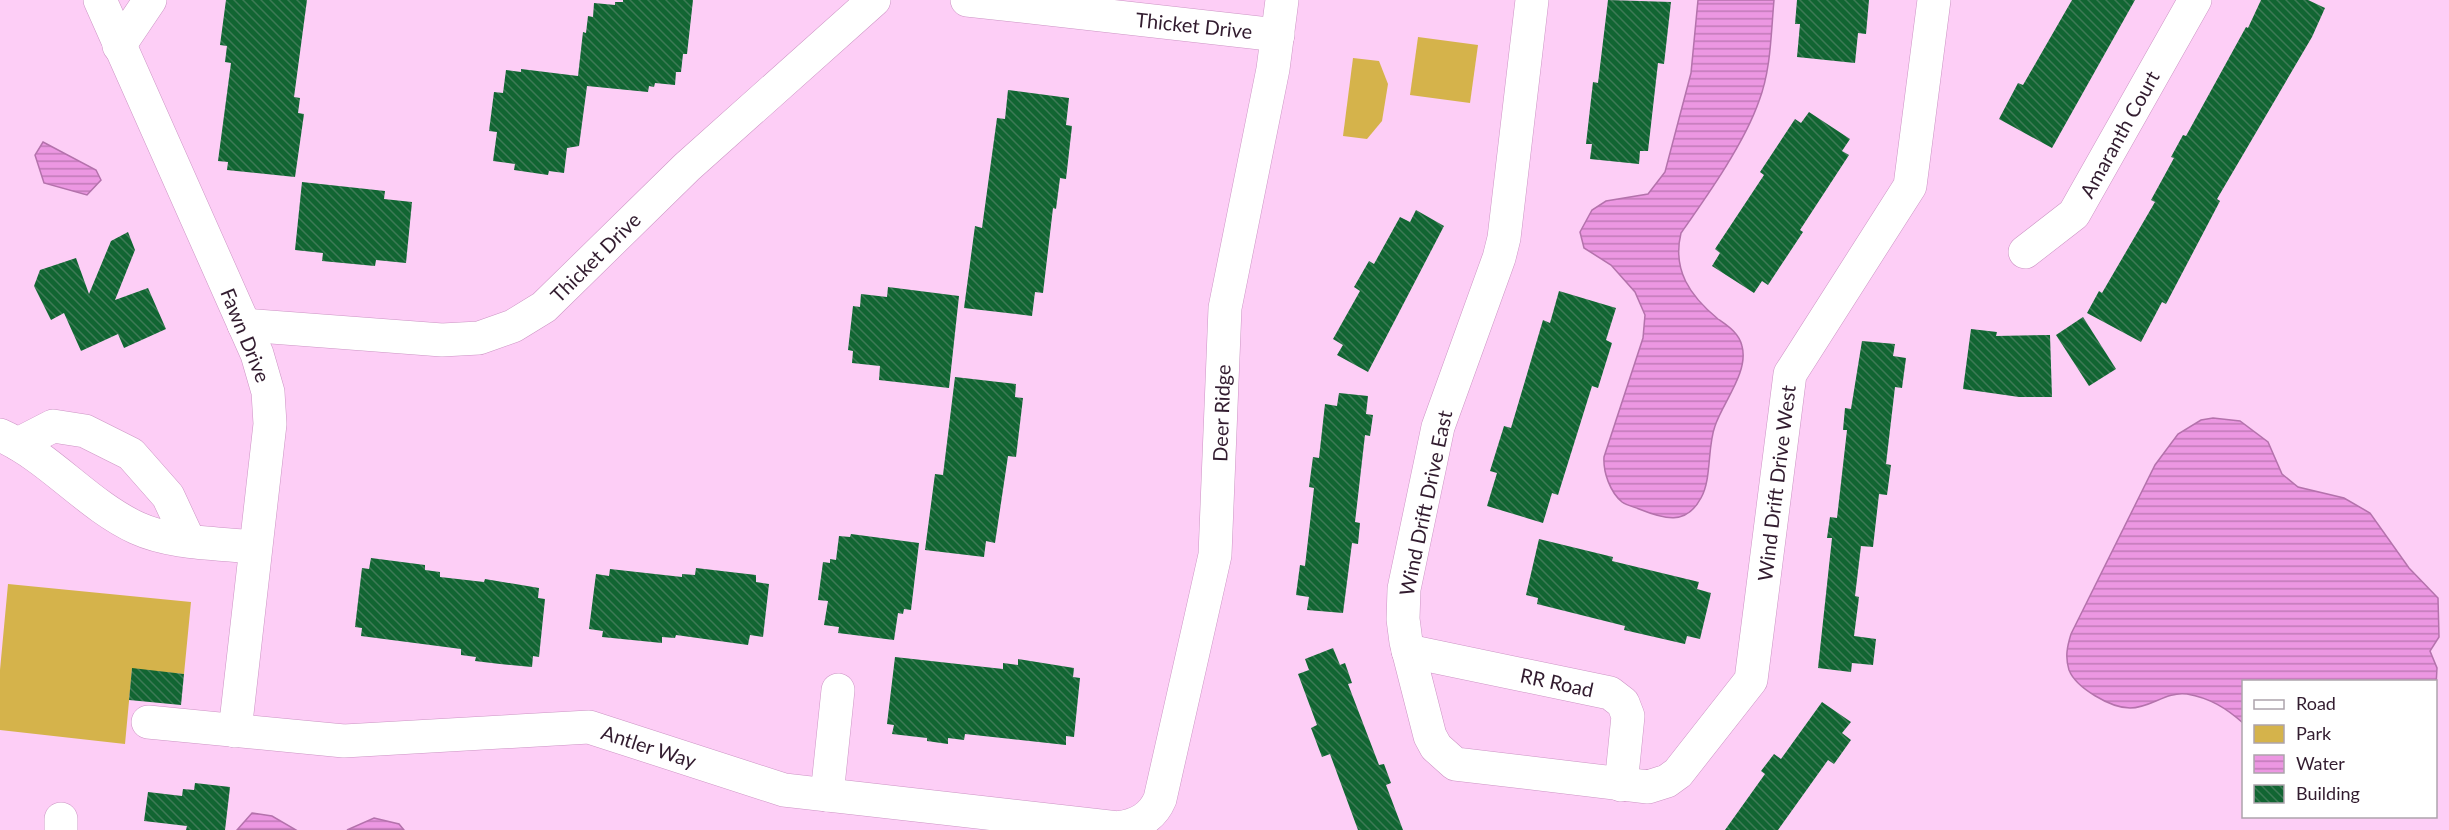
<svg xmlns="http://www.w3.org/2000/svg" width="2449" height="830" viewBox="0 0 2449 830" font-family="Lato,sans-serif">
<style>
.park{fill:#d5b34b}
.water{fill:url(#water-rules);stroke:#b472ac;stroke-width:1.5}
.building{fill:url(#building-back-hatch)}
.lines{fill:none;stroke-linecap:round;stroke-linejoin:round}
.minor-casing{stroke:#cc94c4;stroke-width:34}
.minor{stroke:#fff;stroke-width:33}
.labels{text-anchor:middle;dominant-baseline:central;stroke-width:6;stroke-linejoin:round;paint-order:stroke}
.street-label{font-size:20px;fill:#321c2f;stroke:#fff}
</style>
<defs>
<pattern id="water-rules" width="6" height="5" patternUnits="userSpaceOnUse" patternTransform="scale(1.5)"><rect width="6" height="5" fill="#ec97e2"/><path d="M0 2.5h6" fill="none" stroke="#c07ab8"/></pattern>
<pattern id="building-back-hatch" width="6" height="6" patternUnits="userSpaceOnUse" patternTransform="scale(1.5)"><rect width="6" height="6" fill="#116532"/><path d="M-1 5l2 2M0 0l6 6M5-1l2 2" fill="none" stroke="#3d7a56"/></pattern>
</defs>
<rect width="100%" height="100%" fill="#fdcef6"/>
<g class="park">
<polygon points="1418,37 1478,45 1470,103 1410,95"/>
<polygon points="1353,58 1379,61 1388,84 1382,121 1367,139 1343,136"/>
<polygon points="8,584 191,602 184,674 132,669 125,744 0,730 0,670"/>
</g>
<g class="water">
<path d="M1698,0H1774C1771,33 1771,70 1759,101C1744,144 1707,196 1681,233C1672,270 1690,296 1718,319C1728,326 1739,333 1742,346C1749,372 1723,402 1715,426C1707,448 1712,478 1701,498C1686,526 1664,519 1639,509C1634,507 1626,505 1622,502C1610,492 1603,472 1604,457L1643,338L1645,315L1635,292L1611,265L1584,248L1580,232L1592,210L1606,201L1648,194L1665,172L1691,73Z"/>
<polygon points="43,142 96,170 101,180 87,195 44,183 35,155"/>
<path d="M2213,418L2240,421L2268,442L2282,474L2298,487L2344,498L2370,513L2409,568L2438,598L2439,637L2430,651L2437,668L2436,687V682H2244L2243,723C2226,708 2210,698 2187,694C2166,691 2151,708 2130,708C2111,708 2076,688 2069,670C2065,657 2067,647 2071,634L2155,465L2178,434L2201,420Z"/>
<polygon points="252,813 272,816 296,830 237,830"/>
<polygon points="374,818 399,824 404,830 347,830"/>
</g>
<g class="building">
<polygon points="226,0 307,0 294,97 300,98 298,113 304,114 295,177 227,170 228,162 218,161 231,63 225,62 227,46 220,45"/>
<polygon points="623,0 693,0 687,54 683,54 681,72 676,72 675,85 655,83 654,87 649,86 648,92 587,86 579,146 567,148 564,173 549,171 548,175 514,170 515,164 493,161 497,132 489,131 494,92 503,93 506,70 521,72 521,69 578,76 583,32 586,33 588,16 593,17 594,3 615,5 615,2 623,2"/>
<polygon points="1608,0 1671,2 1664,64 1658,63 1648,151 1640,151 1639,164 1590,159 1592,144 1586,144 1593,82 1598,83"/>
<polygon points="1797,0 1869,0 1866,34 1858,33 1855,63 1797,57 1800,24 1795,24"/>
<polygon points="2072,0 2135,0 2052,148 1999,119 2018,83 2023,85"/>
<polygon points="2261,0 2308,0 2325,8 2312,37 2217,199 2220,201 2166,304 2162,302 2141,342 2087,313 2099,291 2102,293 2155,202 2151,200 2174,158 2171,157 2183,135 2186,136 2246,27 2248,28"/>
<polygon points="1008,90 1069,98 1066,125 1072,126 1066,179 1060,178 1056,209 1053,208 1043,293 1035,292 1032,316 964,308 975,226 982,228 997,118 1005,119"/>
<polygon points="1809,112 1850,139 1842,151 1849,155 1800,230 1803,232 1768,285 1762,281 1754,293 1712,266 1720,253 1715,249 1764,175 1760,172 1795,119 1801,123"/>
<polygon points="302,182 385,191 384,199 412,202 406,263 376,260 375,266 322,261 323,253 295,250"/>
<polygon points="1416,210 1444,226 1368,372 1337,355 1343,345 1333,339 1360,291 1354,287 1369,261 1374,264 1400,217 1410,222"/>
<polygon points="128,232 135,250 115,300 148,288 166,329 124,348 118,334 81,351 64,313 51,320 34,286 40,270 76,258 89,294 111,241"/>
<polygon points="888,287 959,296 949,388 879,380 880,366 852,363 853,351 848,350 853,306 860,307 861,294 887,297"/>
<polygon points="1559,291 1616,308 1606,340 1612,343 1598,388 1592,386 1558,495 1552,493 1543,523 1487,506 1497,473 1490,471 1504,426 1511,428 1543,320 1550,323"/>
<polygon points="2083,317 2116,369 2089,386 2056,335"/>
<polygon points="1971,329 1997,332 1996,336 2050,335 2052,397 2019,397 1963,389"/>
<polygon points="1862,341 1895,344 1893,356 1906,358 1902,388 1895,387 1886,464 1891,465 1887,495 1879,494 1873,547 1861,546 1855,596 1859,597 1854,636 1876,639 1873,665 1852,663 1851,672 1818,668 1832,538 1827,538 1830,517 1837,518 1847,430 1843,430 1845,408 1851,409"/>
<polygon points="955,377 1016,384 1015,397 1023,398 1016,457 1008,456 995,543 986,541 984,557 925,550 935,474 943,475"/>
<polygon points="1339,393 1368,396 1366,414 1373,415 1370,436 1365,435 1355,522 1360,523 1358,544 1352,543 1343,613 1307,610 1309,597 1296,595 1300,565 1305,566 1314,488 1309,487 1313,457 1319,458 1325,404 1337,406"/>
<polygon points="851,534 919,543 911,610 904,609 903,614 898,613 894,640 838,633 839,627 824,625 828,601 818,600 823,562 830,563 830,559 836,560 839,536 850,537"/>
<polygon points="1539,539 1613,557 1612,561 1699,582 1697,589 1711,593 1700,639 1687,636 1685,644 1624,630 1625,626 1537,604 1538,598 1526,595"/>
<polygon points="371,558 425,565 425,570 440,572 440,577 484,582 485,579 539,588 538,598 545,599 539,657 533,656 532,667 500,664 475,661 476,657 461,655 461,649 361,636 362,628 355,627 362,568 369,569"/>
<polygon points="696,568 756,575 756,582 769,584 763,637 750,635 748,645 676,635 675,638 662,637 662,643 602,637 603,631 589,629 596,574 609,576 610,569 682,577 682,574 695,575"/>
<polygon points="1333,648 1340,665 1345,663 1352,683 1348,684 1379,765 1384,764 1391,783 1386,785 1403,830 1358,830 1330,754 1322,757 1311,728 1317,725 1298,674 1309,670 1305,659"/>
<polygon points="895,657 1003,669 1003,663 1018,665 1018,659 1074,668 1073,677 1080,678 1074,737 1066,736 1066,745 965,734 964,740 948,738 948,744 927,741 927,738 892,734 894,725 887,724"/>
<polygon points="132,668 184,674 181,705 129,700"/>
<polygon points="1822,702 1851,722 1842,733 1851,740 1834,764 1828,760 1778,830 1725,830 1765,774 1761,771 1774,754 1781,759"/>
<polygon points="195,783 230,787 225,830 186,830 187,826 144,821 148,792 182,796 183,789 194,790"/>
</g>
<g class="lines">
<defs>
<g id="minor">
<polyline points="100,0 257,354 268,392 270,424 235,731"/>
<polyline points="967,0 1278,35"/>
<polyline points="1532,0 1504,238 1499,258 1438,427 1404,589 1403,619 1406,642 1430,736 1436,747 1455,764 1648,787 1667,781 1678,773 1751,680 1790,374 1910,186 1934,0"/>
<polyline points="119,46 150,0"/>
<polyline points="2025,252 2074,214 2195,0"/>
<polyline points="244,325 442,340 479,338 513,326 544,307 687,167 874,0"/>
<path d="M0,435C50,457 87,505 137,528C172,544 217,543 255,547"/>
<polyline points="18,444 53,426 85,431 131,454 168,496 188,539"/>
<polyline points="1408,651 1610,693 1623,703 1628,716 1621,785"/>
<path d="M148,722L344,741L589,727L784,790L1118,828C1137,825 1152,818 1160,799L1215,555L1225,308L1273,69L1282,0"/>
<polyline points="827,795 838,690"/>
<polyline points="61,819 61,830"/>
</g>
</defs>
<use href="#minor" class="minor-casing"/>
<use href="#minor" class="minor"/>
</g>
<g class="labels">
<g class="street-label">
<text transform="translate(1194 25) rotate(6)">Thicket Drive</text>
<text transform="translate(2119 134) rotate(-61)">Amaranth Court</text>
<text transform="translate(595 257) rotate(-45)">Thicket Drive</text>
<text transform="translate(246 335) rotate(68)">Fawn Drive</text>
<text transform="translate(1221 413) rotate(-88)">Deer Ridge</text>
<text transform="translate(1776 483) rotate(-83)">Wind Drift Drive West</text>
<text transform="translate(1425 503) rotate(-78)">Wind Drift Drive East</text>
<text transform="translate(1557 682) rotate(12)">RR Road</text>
<text transform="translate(649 746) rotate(18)">Antler Way</text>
</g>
</g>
<rect x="2242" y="680" width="195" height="138" fill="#ffffff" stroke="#ada4ac" stroke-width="1.5"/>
<rect x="2254" y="700" width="30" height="9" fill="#ffffff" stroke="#ada4ac" stroke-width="1.5"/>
<text x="2296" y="710" font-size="18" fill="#321c2f">Road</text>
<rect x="2254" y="725" width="30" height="18" fill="#d5b34b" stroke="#ada4ac" stroke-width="1.5"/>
<text x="2296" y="740" font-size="18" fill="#321c2f">Park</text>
<rect x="2254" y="755" width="30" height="18" fill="url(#water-rules)" stroke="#ada4ac" stroke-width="1.5"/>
<text x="2296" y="770" font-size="18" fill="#321c2f">Water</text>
<rect x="2254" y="785" width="30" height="18" fill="url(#building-back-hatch)" stroke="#ada4ac" stroke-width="1.5"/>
<text x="2296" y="800" font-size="18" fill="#321c2f">Building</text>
</svg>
